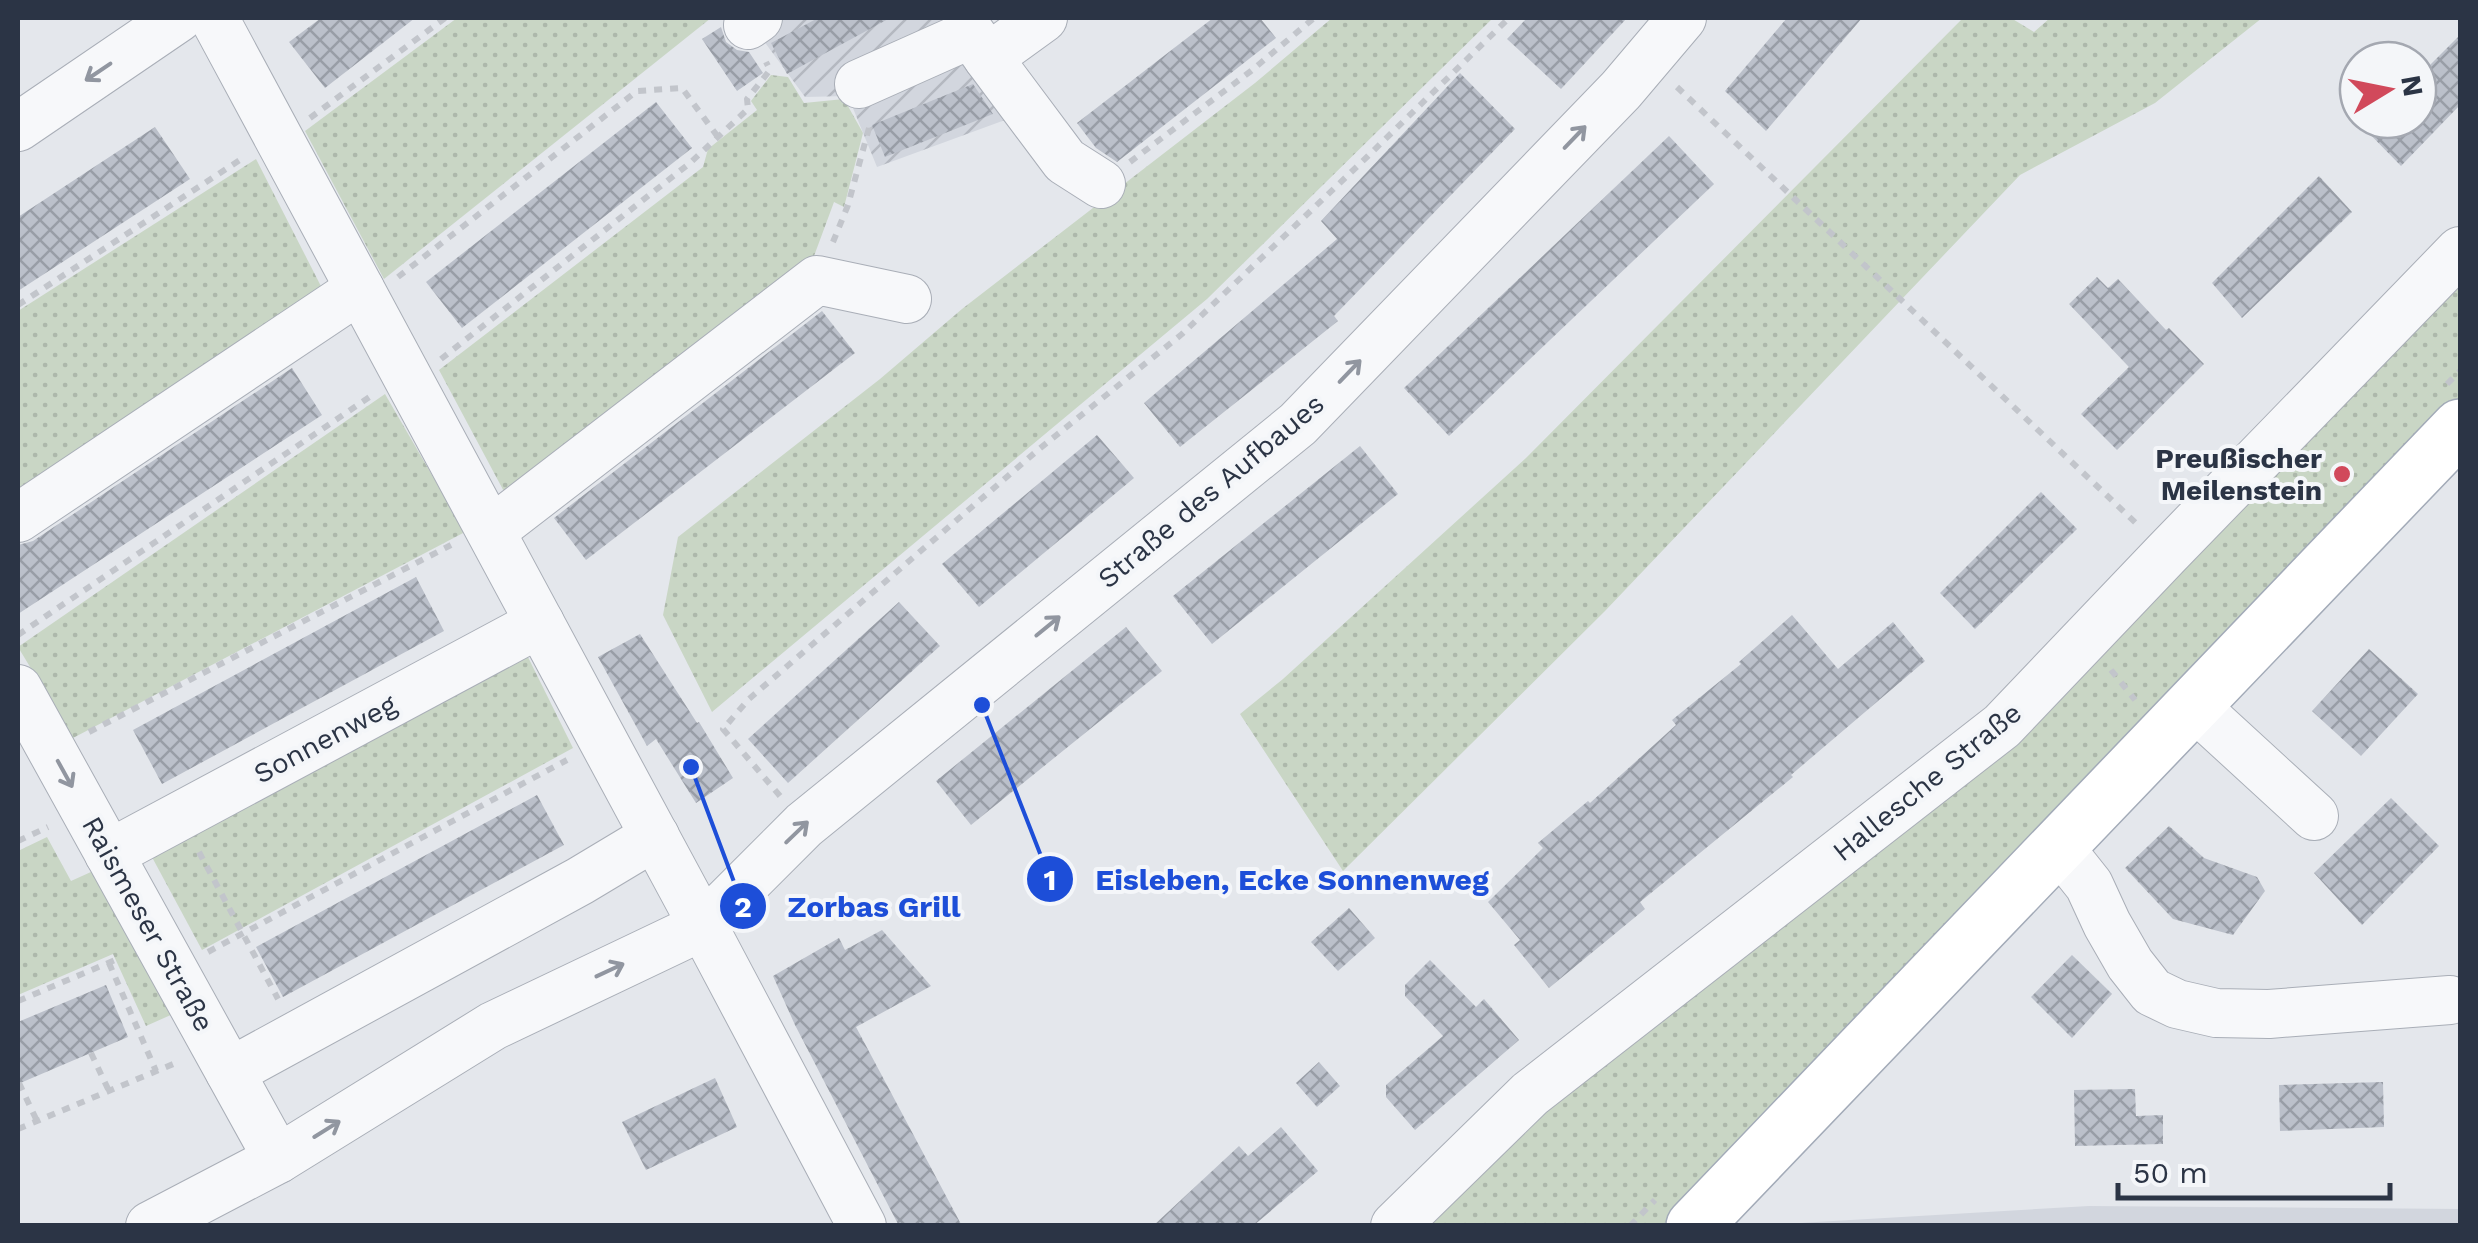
<svg xmlns="http://www.w3.org/2000/svg" width="2478" height="1243" viewBox="0 0 2478 1243" font-family="'Work Sans',sans-serif">
<style>
.built{fill:#d2d6de}
.industrial{fill:url(#industrial-furrows)}
.park{fill:url(#park-dots)}
.building{fill:url(#building-cross-hatch)}
.lines{fill:none;stroke-linecap:round;stroke-linejoin:round}
.minor-casing{stroke:#a9aeb7;stroke-width:50}
.major-casing{stroke:#a3abb8;stroke-width:58}
.path{stroke:#c2c5cb;stroke-width:6;stroke-dasharray:8 8;stroke-linecap:butt}
.minor{stroke:#f7f8fa;stroke-width:48}
.major{stroke:#fff;stroke-width:55}
.oneway{stroke:#9196a0}
.poi-dot{fill:#d1495b;stroke:#f4f6f9;stroke-width:4}
.labels{text-anchor:middle;dominant-baseline:central;stroke-width:8;stroke-linejoin:round;paint-order:stroke}
.poi-label{font-size:28px;font-weight:bold;fill:#2b3445;stroke:#f4f6f9;text-anchor:end}
.street-label{font-size:28px;fill:#2b3445;stroke:#f4f6f9}
.leader{fill:none;stroke:#1d4ed8;stroke-width:4}
.callout-dot{fill:#1d4ed8;stroke:#f4f6f9;stroke-width:4}
.mark-label{font-size:30px;text-anchor:middle;font-weight:bold;fill:#fff}
.callout-label{font-size:30px;text-anchor:middle;font-weight:bold;fill:#1d4ed8;stroke:#f4f6f9;stroke-width:8;stroke-linejoin:round;paint-order:stroke}
</style>
<defs>
<pattern id="industrial-furrows" width="10" height="10" patternUnits="userSpaceOnUse" patternTransform="scale(2.5)"><rect width="10" height="10" fill="#d2d6de"/><path d="M-1 1l2-2M0 10L10 0M9 11l2-2" fill="none" stroke="#b4b8c0"/></pattern>
<pattern id="park-dots" width="8" height="8" patternUnits="userSpaceOnUse" patternTransform="scale(2.5)"><rect width="8" height="8" fill="#c9d6c5"/><path d="M2 2h.1M6 6h.1" fill="none" stroke="#adb8ab" stroke-width="1.8" stroke-linecap="round"/></pattern>
<pattern id="building-cross-hatch" width="8" height="8" patternUnits="userSpaceOnUse" patternTransform="scale(2.5)"><rect width="8" height="8" fill="#bbc0ca"/><path d="M0 0l8 8M0 8l8-8" fill="none" stroke="#989da6"/></pattern>
</defs>
<rect width="100%" height="100%" fill="#e4e7ec"/>
<polygon class="built" points="2089,1206 2460,1209 2460,1225 1764,1225"/>
<polygon class="industrial" points="747,18 958,18 1005,120 877,167 848,96 805,97"/>
<g class="park">
<polygon points="457,18 711,18 384,279 305,131"/>
<polygon points="1332,18 1493,18 1207,299 712,712 663,615 678,537 880,379 962,309 1255,83"/>
<polygon points="1963,18 2011,18 2034,32 2050,18 2262,18 2155,103 2020,175 1605,611 1343,871 1240,714 1283,679 1526,458"/>
<polygon points="771,75 788,77 804,103 844,99 863,133 844,207 834,202 807,275 508,499 439,370 703,167 708,149 757,110 751,101"/>
<polygon points="256,159 327,298 18,505 18,311"/>
<polygon points="2460,282 2460,398 1663,1225 1409,1226 1496,1141 2015,739"/>
<polygon points="385,394 465,532 73,738 18,647"/>
<polygon points="522,645 573,748 202,950 146,846"/>
<polygon points="47,837 71,881 102,867 182,1010 146,1026 113,954 18,995 18,851"/>
</g>
<g class="building">
<polygon points="321,18 415,18 325,88 289,42"/>
<polygon points="818,18 890,18 787,74 771,43"/>
<polygon points="1213,18 1260,18 1276,38 1117,162 1096,148 1077,123"/>
<polygon points="1527,18 1627,18 1561,89 1507,39"/>
<polygon points="1787,18 1862,18 1766,131 1725,91"/>
<polygon points="721,27 726,42 737,50 749,52 763,73 737,91 702,39"/>
<polygon points="2460,35 2460,105 2401,166 2356,120 2418,120 2418,77"/>
<polygon points="1460,73 1515,129 1334,316 1338,321 1180,447 1144,403 1337,239 1321,221"/>
<polygon points="973,84 993,114 885,157 872,125"/>
<polygon points="656,102 692,148 462,328 426,282"/>
<polygon points="155,127 190,179 18,291 18,217"/>
<polygon points="1669,136 1714,184 1449,436 1404,388"/>
<polygon points="2319,176 2352,212 2242,318 2212,283"/>
<polygon points="2097,277 2108,288 2118,279 2166,330 2169,328 2204,364 2117,450 2081,414 2129,367 2069,304"/>
<polygon points="822,311 855,353 586,560 554,518"/>
<polygon points="292,368 322,415 18,614 18,545 33,541"/>
<polygon points="1097,435 1134,478 979,607 942,564"/>
<polygon points="1360,446 1398,494 1212,644 1173,596"/>
<polygon points="2041,492 2077,529 1975,629 1940,593"/>
<polygon points="416,577 444,631 162,784 133,730"/>
<polygon points="899,602 940,646 788,783 748,739"/>
<polygon points="1792,615 1838,669 1893,622 1925,661 1791,775 1793,777 1640,902 1645,909 1549,988 1514,945 1520,940 1488,902 1543,848 1538,843 1588,801 1590,803 1676,725 1672,720 1741,664 1739,662"/>
<polygon points="1126,627 1162,671 971,825 936,781"/>
<polygon points="640,634 697,723 699,722 733,778 696,803 656,739 647,746 598,657"/>
<polygon points="2369,649 2418,694 2361,756 2312,711"/>
<polygon points="537,795 564,845 283,997 256,947"/>
<polygon points="2391,798 2439,846 2362,925 2314,873"/>
<polygon points="2169,826 2204,858 2257,877 2265,891 2233,935 2173,919 2125,868"/>
<polygon points="1349,908 1375,938 1338,971 1311,942"/>
<polygon points="882,930 931,986 856,1027 962,1226 899,1226 795,1025 773,976 839,938 845,950"/>
<polygon points="2072,955 2112,994 2072,1038 2031,997"/>
<polygon points="1430,960 1476,1007 1484,999 1519,1040 1415,1130 1386,1097 1386,1085 1443,1036 1405,996 1405,985"/>
<polygon points="106,985 128,1037 18,1084 18,1022"/>
<polygon points="1319,1062 1340,1086 1317,1107 1296,1083"/>
<polygon points="715,1078 737,1127 646,1170 622,1122"/>
<polygon points="2383,1082 2384,1127 2280,1131 2279,1085"/>
<polygon points="2135,1089 2136,1116 2163,1115 2163,1144 2075,1146 2074,1090"/>
<polygon points="1281,1127 1318,1171 1253,1226 1153,1226 1239,1146 1248,1156"/>
</g>
<g class="lines">
<defs>
<g id="minor">
<polyline points="214,18 703,926 862,1226"/>
<polyline points="748,25 758,18"/>
<polyline points="988,58 1065,161 1101,184"/>
<polyline points="859,84 971,34 988,58 1043,18"/>
<polyline points="18,127 178,18"/>
<polyline points="18,518 360,289"/>
<polyline points="491,531 817,280 907,299"/>
<polyline points="18,689 278,1159"/>
<polyline points="2193,705 2314,816"/>
<polyline points="2058,846 2089,885 2107,924 2130,964 2152,992 2177,1004 2216,1013 2269,1014 2450,1000"/>
<polyline points="109,854 540,623"/>
<polyline points="230,1072 580,881 655,836"/>
<polyline points="150,1226 278,1159 493,1026 703,926 804,825 1298,424 1621,90 1682,18"/>
<polyline points="1395,1226 1530,1094 2002,726 2167,553 2460,251"/>
</g>
<polyline id="major" points="1694,1226 2460,427"/>
</defs>
<use href="#minor" class="minor-casing"/>
<use href="#major" class="major-casing"/>
<g class="path">
<polyline points="1677,87 2139,526"/>
<polyline points="310,118 445,18"/>
<polyline points="1130,162 1251,71 1314,18"/>
<polyline points="833,242 848,205 869,128 867,120"/>
<polyline points="398,277 637,91 682,88 718,137"/>
<polyline points="18,305 243,158"/>
<polyline points="441,359 690,163 748,109 747,99 770,70 766,62"/>
<polyline points="2447,384 2460,371"/>
<polyline points="18,635 371,396"/>
<polyline points="2111,670 2135,700"/>
<polyline points="89,732 451,545"/>
<polyline points="780,796 723,729 749,699 1038,450 1182,334 1368,156 1509,18"/>
<polyline points="18,841 48,827"/>
<polyline points="199,852 278,999"/>
<polyline points="208,952 567,760"/>
<polyline points="109,963 156,1071"/>
<polyline points="18,1001 120,958"/>
<polyline points="91,1053 109,1091"/>
<polyline points="19,1083 37,1121"/>
<polyline points="18,1129 178,1062"/>
<polyline points="1630,1226 1655,1200"/>
</g>
<use href="#minor" class="minor"/>
<use href="#major" class="major"/>
</g>
<defs><path id="oneway-shaft" d="M-6 0H5M1.5-3L5.5 0L1.5 3" fill="none" stroke-width="1.6" stroke-linecap="round" stroke-linejoin="round" transform="scale(2.5)"/></defs>
<g class="oneway">
<use href="#oneway-shaft" transform="translate(98 72) rotate(146)"/>
<use href="#oneway-shaft" transform="translate(1575 137) rotate(-46)"/>
<use href="#oneway-shaft" transform="translate(1350 371) rotate(-46)"/>
<use href="#oneway-shaft" transform="translate(1048 626) rotate(-39)"/>
<use href="#oneway-shaft" transform="translate(65 774) rotate(61)"/>
<use href="#oneway-shaft" transform="translate(797 832) rotate(-44)"/>
<use href="#oneway-shaft" transform="translate(610 970) rotate(-25)"/>
<use href="#oneway-shaft" transform="translate(327 1129) rotate(-32)"/>
</g>
<circle class="poi-dot" cx="2342" cy="474" r="10"/>
<g class="labels">
<g class="poi-label">
<text x="2322" y="458">Preußischer<tspan x="2322" dy="32">Meilenstein</tspan></text>
</g>
<g class="street-label">
<text transform="translate(1211 491) rotate(-40)">Straße des Aufbaues</text>
<text transform="translate(325 739) rotate(-28)">Sonnenweg</text>
<text transform="translate(1927 782) rotate(-39)">Hallesche Straße</text>
<text transform="translate(148 924) rotate(61)">Raismeser Straße</text>
</g>
</g>
<path class="leader" d="M982 705L1050 879M691 767L743 906"/>
<g class="callout-dot">
<circle cx="982" cy="705" r="10"/>
<circle cx="691" cy="767" r="10"/>
<circle cx="1050" cy="879" r="25"/>
<circle cx="743" cy="906" r="25"/>
</g>
<g class="mark-label">
<text x="1050" y="890">1</text>
<text x="743" y="917">2</text>
</g>
<g class="callout-label">
<text x="1292" y="890">Eisleben, Ecke Sonnenweg</text>
<text x="874" y="917">Zorbas Grill</text>
</g>
<rect width="2478" height="1243" fill="none" stroke="#2b3445" stroke-width="40"/>
<g transform="translate(2388 90) rotate(80)"><circle r="48" fill="#f4f6f9" stroke="#a4a8b1" stroke-width="2.5"/>
<path d="M0-8L18 38L0 25L-18 38Z" fill="#d1495b"/>
<text y="-15" font-size="28" font-weight="bold" text-anchor="middle" fill="#2b3445">N</text>
</g>
<path d="M2118 1183v15h272v-15" fill="none" stroke="#2b3445" stroke-width="5"/>
<text x="2133" y="1183" font-size="30" fill="#2b3445" stroke="#f4f6f9" stroke-width="8" paint-order="stroke">50 m</text>
</svg>
